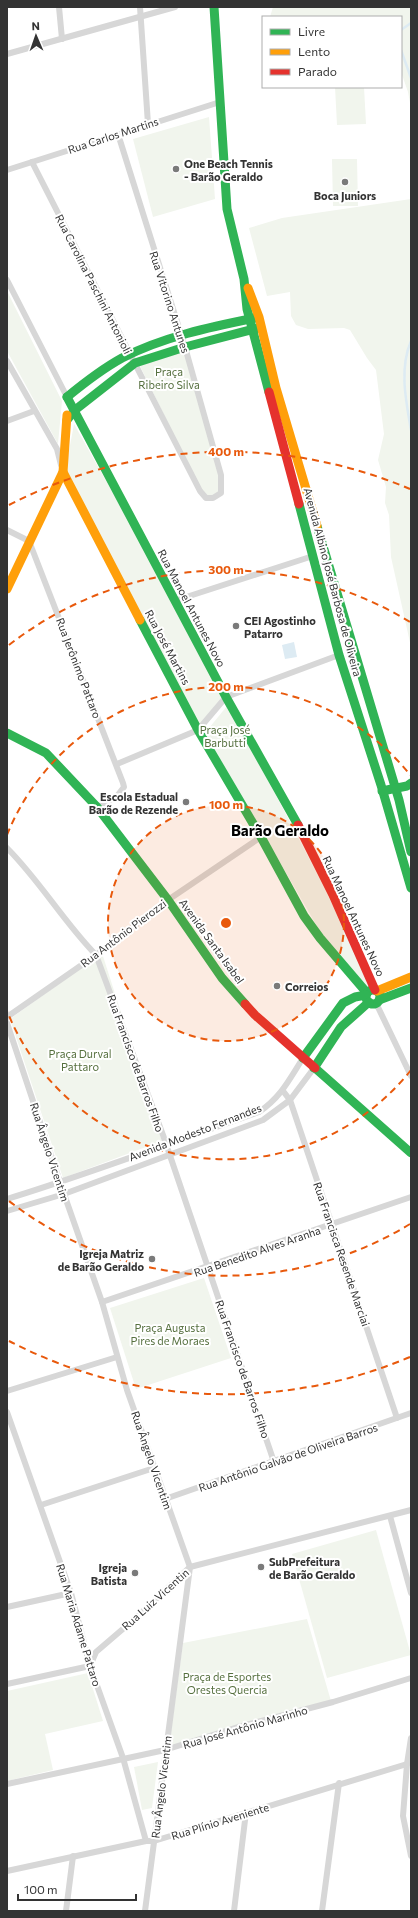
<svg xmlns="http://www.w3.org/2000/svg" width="418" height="1918" viewBox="0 0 418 1918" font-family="Commissioner,sans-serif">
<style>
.green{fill:#f1f5ed}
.water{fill:#ddebf3}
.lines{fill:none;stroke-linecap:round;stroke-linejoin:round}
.stream{stroke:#ddebf3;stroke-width:2.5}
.street{stroke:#d7d7d7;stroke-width:6}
.fast{stroke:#30b455;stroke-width:9}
.slow{stroke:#ff9f0a;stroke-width:9}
.jam{stroke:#e5322d;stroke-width:9}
.ring{fill:none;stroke:#e8590c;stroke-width:2;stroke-dasharray:7 5}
.poi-dot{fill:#7a7a7a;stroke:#fff;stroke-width:1.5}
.labels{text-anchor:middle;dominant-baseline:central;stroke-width:4;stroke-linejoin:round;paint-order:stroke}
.street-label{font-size:11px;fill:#333;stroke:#fff}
.poi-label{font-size:11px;font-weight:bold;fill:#333;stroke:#fff;text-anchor:start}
.park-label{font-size:11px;fill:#56703f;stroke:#fff}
.district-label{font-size:15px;font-weight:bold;fill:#000;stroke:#fff}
.centre{fill:#e8590c;stroke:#fff;stroke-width:2}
.ring-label{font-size:12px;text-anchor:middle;font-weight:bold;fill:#e8590c;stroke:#fff;stroke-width:4;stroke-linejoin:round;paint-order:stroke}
</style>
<rect width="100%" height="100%" fill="#fff"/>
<g class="green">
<polygon points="273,7 411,7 411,108 408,92 401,72 401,17 270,17"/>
<polygon points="335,87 364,87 366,124 337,125"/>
<polygon points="209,117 215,199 153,217 133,139"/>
<polygon points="332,159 357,159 358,206 333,206"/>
<polygon points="411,199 411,647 391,557 389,515 385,503 386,487 378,460 384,434 376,370 367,358 350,330 344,328 308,329 296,325 291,316 290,292 267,296 249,228 282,218"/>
<polygon points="7,291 62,401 58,444 7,351"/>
<polygon points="184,348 220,475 220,492 212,496 203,494 139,364"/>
<polygon points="74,424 174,601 226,697 199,726 65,472"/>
<path d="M227,706C278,797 327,890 371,985L366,988L321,933L205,733Z"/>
<polygon points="102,953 162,1141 63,1178 10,1019"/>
<polygon points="204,1278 231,1358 136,1389 110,1308"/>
<polygon points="376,1530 411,1655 327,1678 292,1554"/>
<polygon points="307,1619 331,1701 169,1746 183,1643"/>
<polygon points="88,1673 103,1721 45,1734 53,1770 7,1781 7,1691"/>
<polygon points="158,1762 152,1808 142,1810 134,1767"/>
</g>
<polygon class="water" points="294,642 297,657 285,659 282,645"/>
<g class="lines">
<g class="stream">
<polyline points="401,30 411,23"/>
<polyline points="401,50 411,78"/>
<path d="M411,341C399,369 406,401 411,430"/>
</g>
<g class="street">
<polyline points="59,7 62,39"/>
<polyline points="140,7 148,124"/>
<polyline points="7,54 175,7"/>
<polyline points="32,162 200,491 206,498 213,498 221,493 221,475 185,347 118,134"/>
<polyline points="7,170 220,102"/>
<polyline points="7,280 67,397"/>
<polyline points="7,361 57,449 61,465"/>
<polyline points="7,421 34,411"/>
<polyline points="7,530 29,541 123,783 124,787 117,796 97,807"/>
<polyline points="174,601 313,556"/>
<polyline points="117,764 198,730 226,697 339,655"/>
<path d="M7,848C40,881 63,921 96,955L163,1135L274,1462"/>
<polyline points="376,1003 411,1076"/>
<polyline points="7,1017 96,955 168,900 261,837"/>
<polyline points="7,1023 64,1194 102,1302 127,1390 190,1567 145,1911"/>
<polyline points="283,1091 290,1100 397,1418"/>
<path d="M7,1199C92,1173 175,1141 259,1112C281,1097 289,1080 303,1058"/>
<polyline points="7,1211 64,1194 263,1120 290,1100 314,1068"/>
<polyline points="102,1302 411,1197"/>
<polyline points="7,1391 117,1357"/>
<polyline points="7,1412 71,1593 90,1666 123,1758 146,1841"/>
<polyline points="165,1499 411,1413"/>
<polyline points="41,1505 154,1468"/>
<polyline points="390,1516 411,1593"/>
<polyline points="7,1607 71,1593"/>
<polyline points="7,1684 90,1666 96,1652 138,1616 190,1567 411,1510"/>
<polyline points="411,1738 407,1764 403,1816 411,1856"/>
<polyline points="7,1784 165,1750 238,1727 333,1702 411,1678"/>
<polyline points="7,1871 146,1841 154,1841 407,1764"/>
<polyline points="66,1911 73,1856"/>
<polyline points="234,1911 246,1812"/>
<polyline points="322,1911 339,1783"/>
</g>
<g class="fast">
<polyline points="214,7 227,209 244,279 247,309 269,392"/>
<polyline points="67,397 226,697 298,825"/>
<path d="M67,397C84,383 102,369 122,358C163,337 210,327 255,318"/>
<polyline points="67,420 75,410 135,363 185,347 258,328"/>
<polyline points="299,504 339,655 381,785 411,888"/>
<polyline points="317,526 399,800 411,852"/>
<polyline points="140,620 198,730 261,837 304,916 320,938 367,993"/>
<polyline points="7,733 46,753 97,807 168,900 222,978 245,1004"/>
<polyline points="382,791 407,786 411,783"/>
<circle cx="373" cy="997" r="7"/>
<polyline points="379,1000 411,988"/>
<polyline points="303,1058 343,1003 355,997 366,995"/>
<polyline points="314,1068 341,1027 369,1002"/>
<polyline points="315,1068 411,1153"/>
</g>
<g class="slow">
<polyline points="248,288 259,317 276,388 317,526"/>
<polyline points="63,472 140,620"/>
<polyline points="7,589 63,472 67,415"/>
<polyline points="377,991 411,977"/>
</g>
<g class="jam">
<polyline points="269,392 299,504"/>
<polyline points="298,825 333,895 375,990"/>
<polyline points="245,1004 255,1015 315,1068"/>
</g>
</g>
<circle cx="226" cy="923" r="118" fill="#e8590c" fill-opacity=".12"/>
<g class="ring">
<circle cx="226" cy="923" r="118"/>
<path d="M411 1070A236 236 0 0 1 7 1011M7 835A236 236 0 0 1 411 776"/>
<path d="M410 1224A353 353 0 0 1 9 1201M9 645A353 353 0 0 1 410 622"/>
<path d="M410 1357A471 471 0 0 1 9 1341M9 505A471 471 0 0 1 410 489"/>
</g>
<g class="poi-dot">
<circle cx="176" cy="169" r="4"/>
<circle cx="345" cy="182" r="4"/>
<circle cx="236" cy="626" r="4"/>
<circle cx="186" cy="802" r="4"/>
<circle cx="277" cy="986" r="4"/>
<circle cx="152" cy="1259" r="4"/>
<circle cx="261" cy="1567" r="4"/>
<circle cx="135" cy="1573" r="4"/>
</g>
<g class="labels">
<g class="street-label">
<text transform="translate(113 135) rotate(-18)">Rua Carlos Martins</text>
<text transform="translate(94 284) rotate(63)">Rua Carolina Paschini Antonioli</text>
<text transform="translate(170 302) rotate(72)">Rua Vitorino Antunes</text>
<text transform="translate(333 582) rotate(75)">Avenida Albino José Barbosa de Oliveira</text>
<text transform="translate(192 608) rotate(62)">Rua Manoel Antunes Novo</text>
<text transform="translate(168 647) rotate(62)">Rua José Martins</text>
<text transform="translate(79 668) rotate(69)">Rua Jerônimo Pattaro</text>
<text transform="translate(354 916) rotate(65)">Rua Manoel Antunes Novo</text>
<text transform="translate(123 933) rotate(-37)">Rua Antônio Pierozzi</text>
<text transform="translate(212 941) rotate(54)">Avenida Santa Isabel</text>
<text transform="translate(136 1063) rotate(70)">Rua Francisco de Barros Filho</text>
<text transform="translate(195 1132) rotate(-21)">Avenida Modesto Fernandes</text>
<text transform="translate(50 1152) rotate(72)">Rua Ângelo Vicentim</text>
<text transform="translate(257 1251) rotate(-19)">Rua Benedito Alves Aranha</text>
<text transform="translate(342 1254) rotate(71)">Rua Francisca Resende Marciai</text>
<text transform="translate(243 1369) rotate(71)">Rua Francisco de Barros Filho</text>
<text transform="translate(288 1457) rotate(-19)">Rua Antônio Galvão de Oliveira Barros</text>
<text transform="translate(152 1460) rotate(71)">Rua Ângelo Vicentim</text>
<text transform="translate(155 1599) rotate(-42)">Rua Luiz Vicentin</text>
<text transform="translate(79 1625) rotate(73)">Rua Maria Adame Pattaro</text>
<text transform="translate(245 1727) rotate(-16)">Rua José Antônio Marinho</text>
<text transform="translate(161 1787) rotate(-83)">Rua Ângelo Vicentim</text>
<text transform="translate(220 1821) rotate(-17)">Rua Plínio Aveniente</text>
</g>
<g class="poi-label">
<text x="184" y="163">One Beach Tennis<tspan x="184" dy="13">- Barão Geraldo</tspan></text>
<text x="345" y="195" text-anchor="middle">Boca Juniors</text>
<text x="244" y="620">CEI Agostinho<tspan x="244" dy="13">Patarro</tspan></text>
<text x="178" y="796" text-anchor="end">Escola Estadual<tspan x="178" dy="13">Barão de Rezende</tspan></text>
<text x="285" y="986">Correios</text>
<text x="144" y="1253" text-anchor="end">Igreja Matriz<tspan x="144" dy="13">de Barão Geraldo</tspan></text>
<text x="269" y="1561">SubPrefeitura<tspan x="269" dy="13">de Barão Geraldo</tspan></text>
<text x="127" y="1567" text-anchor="end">Igreja<tspan x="127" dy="13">Batista</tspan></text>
</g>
<g class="park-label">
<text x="169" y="371">Praça<tspan x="169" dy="13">Ribeiro Silva</tspan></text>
<text x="225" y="729">Praça José<tspan x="225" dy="13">Barbutti</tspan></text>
<text x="80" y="1053">Praça Durval<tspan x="80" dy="13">Pattaro</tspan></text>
<text x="170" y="1327">Praça Augusta<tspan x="170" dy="13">Pires de Moraes</tspan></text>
<text x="227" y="1676">Praça de Esportes<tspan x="227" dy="13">Orestes Quercia</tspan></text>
</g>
<g class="district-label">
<text x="280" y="830">Barão Geraldo</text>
</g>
</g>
<circle cx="226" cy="923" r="6" class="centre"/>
<g class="ring-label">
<text x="226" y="456">400 m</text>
<text x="226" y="574">300 m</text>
<text x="226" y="691">200 m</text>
<text x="226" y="809">100 m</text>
</g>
<rect width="418" height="1918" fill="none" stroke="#333333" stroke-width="16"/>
<rect x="262" y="16" width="140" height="72" fill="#ffffff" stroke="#adadad"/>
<rect x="270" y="29" width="20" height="6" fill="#30b455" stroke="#adadad"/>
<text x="298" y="36" font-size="12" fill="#333333">Livre</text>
<rect x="270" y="49" width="20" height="6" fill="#ff9f0a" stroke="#adadad"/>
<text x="298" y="56" font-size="12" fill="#333333">Lento</text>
<rect x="270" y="69" width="20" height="6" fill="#e5322d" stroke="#adadad"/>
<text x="298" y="76" font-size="12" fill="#333333">Parado</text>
<g transform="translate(36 36) rotate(358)" stroke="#ffffff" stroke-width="3" paint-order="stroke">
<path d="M0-3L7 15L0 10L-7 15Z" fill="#333333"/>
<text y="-6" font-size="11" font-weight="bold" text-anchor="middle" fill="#333333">N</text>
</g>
<path d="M18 1894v6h118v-6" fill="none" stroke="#333333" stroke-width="2"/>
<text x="24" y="1894" font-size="12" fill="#333333" stroke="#ffffff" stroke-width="3" paint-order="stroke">100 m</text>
</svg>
